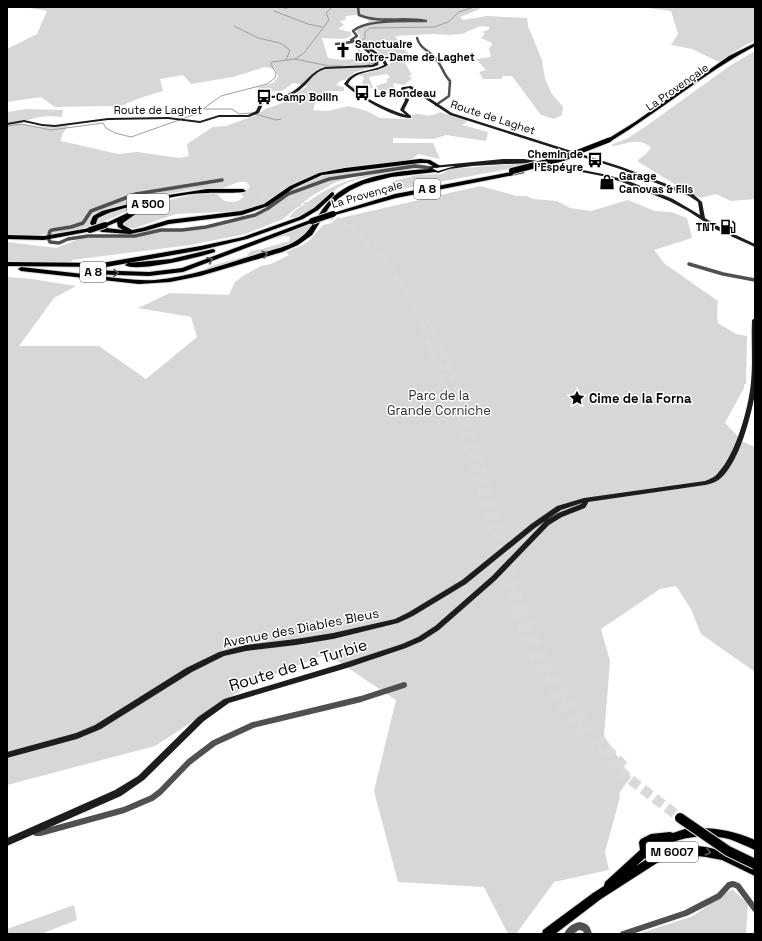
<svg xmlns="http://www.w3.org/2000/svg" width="762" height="941" viewBox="0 0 762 941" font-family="'Space Grotesk',sans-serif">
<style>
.green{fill:#d7d7d7}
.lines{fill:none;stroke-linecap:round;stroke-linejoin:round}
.stream{stroke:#9e9e9e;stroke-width:1}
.motorway-tunnel-far2{stroke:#d9d9d9;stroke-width:6;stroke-dasharray:6 3;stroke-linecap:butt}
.motorway-tunnel-far1{stroke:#d9d9d9;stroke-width:8;stroke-dasharray:8 4;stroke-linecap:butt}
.motorway-tunnel{stroke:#d9d9d9;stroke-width:10;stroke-dasharray:10 5;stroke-linecap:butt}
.primary-casing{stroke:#dbdbdb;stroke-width:2}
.motorway-casing{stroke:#dbdbdb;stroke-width:2}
.minor-far2{stroke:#505050;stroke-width:2.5}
.minor-far1{stroke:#505050;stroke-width:3.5}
.minor{stroke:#505050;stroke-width:6}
.tertiary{fill:#505050;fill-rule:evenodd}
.secondary{fill:#1d1d1d;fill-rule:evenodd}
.primary{fill:#000;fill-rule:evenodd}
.motorway{fill:#000;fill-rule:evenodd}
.motorway-bridge-far2-casing{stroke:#dbdbdb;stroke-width:6;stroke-linecap:butt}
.motorway-bridge-far1-casing{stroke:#dbdbdb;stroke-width:8;stroke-linecap:butt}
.motorway-bridge-casing{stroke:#dbdbdb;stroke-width:12;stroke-linecap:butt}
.motorway-bridge-far2{stroke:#000;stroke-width:5}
.motorway-bridge-far1{stroke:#000;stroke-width:6}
.motorway-bridge{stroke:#000;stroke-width:10}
.oneway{stroke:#595959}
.labels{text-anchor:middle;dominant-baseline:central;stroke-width:3;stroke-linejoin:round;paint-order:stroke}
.far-poi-label{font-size:11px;font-weight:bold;fill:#000;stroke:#fff;text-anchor:start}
.far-street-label{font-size:11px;fill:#000;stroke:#fff}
.shield{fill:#fff;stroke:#4c4c4c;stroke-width:1}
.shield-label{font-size:12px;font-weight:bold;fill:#000}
.park-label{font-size:13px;fill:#2e2e2e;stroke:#fff}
.poi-label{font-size:13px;font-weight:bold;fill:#000;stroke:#fff;text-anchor:start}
.street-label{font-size:13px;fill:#000;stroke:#fff}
.near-street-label{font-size:16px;fill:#000;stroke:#fff}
</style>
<rect width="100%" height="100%" fill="#fff"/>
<g class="green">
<path d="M24,7H481L478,10L460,17L463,20L487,16L527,18L528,26L542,60L545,79L552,94L563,107L562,115L554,119L541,115L512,76H502V79H483L479,72L486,70L476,59L491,57L489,48L492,45V43L481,38L485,34L482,32L488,30L490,27L480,26L462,34L449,35L433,34L395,36L414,61L405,63L412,75L408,76L412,78L404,85L393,83L400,78L393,83L395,90H379L376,86L388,82L386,80L390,77L387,74L369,77L373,88L356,90L351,86H361L364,77L358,75L382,69L390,64L389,61L369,44L357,40L360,36L356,31L357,29L370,24L367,19L356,15L346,16L345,20L340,21L344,25L338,29L351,32V36L344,39L322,38L328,58L342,60L368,58L381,65L355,72L345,80L340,81L336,85L344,87V91H327L317,97L313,110L328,111L349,106L367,111L380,118L412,119V115C423,111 425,120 440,112L468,121L462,125L488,132L486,141L446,135L434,139L393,138V143H433L440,159L418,154L411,160L353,167L328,171L310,176L296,183L263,205L244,211L176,214L135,228H126L122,225C129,209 199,189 216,194C220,195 221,199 225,201C241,204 242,199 250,186L246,182C235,181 232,186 223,188C215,189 206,188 198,189C177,191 103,206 90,221L91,226C63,234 36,237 7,234V112L27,109L63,110L62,117C46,115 33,117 18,124L42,127L68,126L62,135L61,141L118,154L137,152L179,158L189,156L187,144L213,127L226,126L257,115L265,109L286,102L307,86L293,83L282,91L261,92L256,88L273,83L278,77L275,69L265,67L233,77L191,84L183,75L160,79L163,91L143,97L118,107L107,106L55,107L41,97L7,102V49L37,34L47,11Z"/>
<polygon points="640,7 755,7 755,41 745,45 719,62 692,49 671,45 678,34 671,11"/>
<path d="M755,51V199L731,201L716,194L700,198L681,189L676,185L637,161L647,153L651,147C637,137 628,144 613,146L611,145L628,138L645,127L731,65Z"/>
<path d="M416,163L428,166L333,177L301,187L286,194C323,167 373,168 416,163Z"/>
<polygon points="527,163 536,164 402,189 393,181 417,175 442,174 450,169"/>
<path d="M414,167L426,169C400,173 371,173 347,183C326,192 313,217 289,218C292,212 299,208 305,204C340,177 371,174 414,167Z"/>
<polygon points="363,174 336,182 310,197 283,219 245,234 190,245 72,260 71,263 7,261 7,242 56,248 82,238 128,237 159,231 187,231 266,212 288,196 330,180"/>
<polygon points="480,186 517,196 526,196 533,199 557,201 570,208 591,211 628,200 655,211 671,212 687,218 692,238 654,250 665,264 718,301 717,314 718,323 736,334 747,336 746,384 744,384 744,388 725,423 742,441 755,447 755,672 701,634 691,609 676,586 660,589 601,629 610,661 604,736 631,777 619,793 620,797 605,852 609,870 554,882 516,934 508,934 484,887 398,882 374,791 396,700 327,654 252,683 155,746 7,785 7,277 32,279 76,286 54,298 19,346 99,346 146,379 197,337 191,317 138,308 170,293 229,295 235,282 243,276 261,266 271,264 289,255 286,252 303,245 311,239 323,225 332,223 336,219"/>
<path d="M150,201L96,225L95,224C101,210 136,205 150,201Z"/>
<polygon points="316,222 301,239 284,248 196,273 211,266 247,256 250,251 262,249 289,241 290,237 284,236 267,241"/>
<polygon points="732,889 748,904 746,934 638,934 693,916"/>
<polygon points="74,905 77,920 43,933 7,934 7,929"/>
</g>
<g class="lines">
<g class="stream">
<polyline points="274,11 308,24 322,27"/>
<polyline points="234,26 258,38 280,43 290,50 286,60"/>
<polyline points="295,59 304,53 329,20 326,13 332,7"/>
<polyline points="367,65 374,63 374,60 359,51 356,45 365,38 365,32 370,28 434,27 448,22 459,12 474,7"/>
<polyline points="204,109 232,109 239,114 252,113 276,120 281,119"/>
<polyline points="7,126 22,124 51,130 103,123 106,128 115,133 131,137 196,114 221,96 267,84 275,78 276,73 271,65 272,62 295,59 329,66 342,66"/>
</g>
<g class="motorway-tunnel-far2">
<path d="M242,193C264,196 287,199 308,206C339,217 372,241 391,268C409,294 421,324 433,353"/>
<polyline points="403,279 427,319 443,353"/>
</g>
<g class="motorway-tunnel-far1">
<polyline points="433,352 465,438 517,609"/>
<polyline points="443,352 461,399 481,463 522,609"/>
</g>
<g class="motorway-tunnel">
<path d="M516,608C532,662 562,715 602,754C626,778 654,797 680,818"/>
<path d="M522,608C543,669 578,723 625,767"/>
</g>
<defs>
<path id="primary" d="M699,828C719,828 737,832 755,840V850C746,846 738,842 729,839C704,833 676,837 655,851H663L672,847L689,845L706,847L723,851L755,866V876L722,860L706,857L689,855L673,856L657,863L601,899L555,934H542L543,930L593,893L604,886L605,882L640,850L639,842L641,839L651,834L670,832L673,833L685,829ZM645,858L647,859L636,866Z"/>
<g id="motorway">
<path d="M755,43V46C704,73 660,111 611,141L606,140L635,122L729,56Z"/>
<path d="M420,159L430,160L440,166L437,168L427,163H420L322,175L294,188L268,206L242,215L169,224L145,231L130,234L102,232L94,229L90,223L93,216L102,211L156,197L207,189H243L246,191C241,194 214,192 206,193C181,194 157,200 133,206C121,209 109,212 98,218L96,223L98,227L123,230L118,227L117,222L105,227L102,225L153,201L155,202V204L140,211L123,223V225L132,230L142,228L168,220L241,211L264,204L290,186L319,173L345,168Z"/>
<path d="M433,169L436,171L435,172L391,177L364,184L351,190L339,198L330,206L312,235L298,245L282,252L200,276L170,282L139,284L21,271L18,269L21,267C47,270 74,273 100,276C118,278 136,281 155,280C189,277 222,265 255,255C280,247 299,247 314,222L183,272L149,276L88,274L85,272L88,270L149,272L182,268L310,220L315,221C320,212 326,204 333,197C357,175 402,170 433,169Z"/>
<polygon points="522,170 524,171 524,173 396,198 335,215 331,215 330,214 395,194"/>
<polygon points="332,192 334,193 334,195 318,210 303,219 247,239 201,250 106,267 7,266 7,262 102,263 201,246 243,237 299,217 314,208"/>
<polygon points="90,228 93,230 92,231 44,240 7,239 7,235 44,236"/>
<path d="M213,249L215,250V252C200,257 136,273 125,265L128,263L171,259Z"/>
</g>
</defs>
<use href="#primary" class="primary-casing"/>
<use href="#motorway" class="motorway-casing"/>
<g class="minor-far2">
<polyline points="284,7 287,7"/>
<path d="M358,7L359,15C380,24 404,16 426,21C409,21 365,19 353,31L357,36L351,40L364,45"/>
<path d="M417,38C420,49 430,51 436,59C442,66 444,75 450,81L449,96L436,105"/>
<polyline points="336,44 352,42"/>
</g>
<g class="minor-far1">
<polyline points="49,235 50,231 52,230 71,227 83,223 91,211 136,194 222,180"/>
<polyline points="49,240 50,242 59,243 68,239 88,236 135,236 161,230 182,230 206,227 255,215 267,209 288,194 329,179 415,166 431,168"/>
<polyline points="689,264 723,274 755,280"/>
</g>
<g class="minor">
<polyline points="34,830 36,833 40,833 124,810 152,798 160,792 189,762 214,743 253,725 361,699 404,685"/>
<polyline points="623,934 686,913 719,896 729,885 733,884 738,886 755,909"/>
</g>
<path class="tertiary" d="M579,922C588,923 590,926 592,934H584L583,931L579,930L573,934H564C567,927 572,924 579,922Z"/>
<g class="secondary">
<path d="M364,44H366L384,58L388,65C375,74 356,69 348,84C364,98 386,109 406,115L400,110L405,100L401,88L403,87L411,86L452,113L622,167L693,194L702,202L705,218L721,228L755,244V247L717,230L688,211L669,201L622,182L602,176L535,163L505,164L472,166L450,169L438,173L429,170V168L432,166L503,159H524L538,161L603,174L626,180L673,199L700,215L698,202L689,196L620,169L450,115L409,88L405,89L409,100L404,110L411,116V118C395,119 356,96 344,84C354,68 369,73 384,65L382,60L365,47L379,59L378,65L373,67L325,69C311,73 306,89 293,94C284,99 274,96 265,100L259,113L249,117H219L200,123L168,119L108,120L55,127L42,126L24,122L7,125V123L24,120L42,124L55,125L108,118L168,117L200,121L219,115H248L256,111L262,98C271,94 284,97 292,92C305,84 311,71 325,67L372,65L375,63L376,60L361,47ZM455,166L438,171L433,169V168Z"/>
<path d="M755,318V394C750,419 740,459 722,477C717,482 711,484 705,485L588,502V503L585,508L562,517L549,525L496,580L439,630L422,641L406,648L347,668L229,703L204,721L144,780L121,796L7,846V838L115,790L138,776L198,717L224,699L347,662L402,644L418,637L435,626L492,576L545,521L558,513L581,504L582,503L561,510L535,528L466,584L413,616L398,623L333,639L296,645L246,651L224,656L192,672L101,729L77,739L7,758V752L76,733L95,725L186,668L219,652L246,645L296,639L333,633L395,619L409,612L462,580L531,524L557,506L584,498L705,481C710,479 715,477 718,473C736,454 749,407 751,382C753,361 751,341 752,320Z"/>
</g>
<use href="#primary" class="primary"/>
<use href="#motorway" class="motorway"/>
<defs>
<polyline id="motorway-bridge-far2" points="573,154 609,140"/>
<g id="motorway-bridge-far1">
<polyline points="512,171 563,158 576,153"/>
<polyline points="312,221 333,214"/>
<polyline points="90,230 105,225"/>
</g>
<polyline id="motorway-bridge" points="680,818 728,851 755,864"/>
</defs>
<use href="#motorway-bridge-far2" class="motorway-bridge-far2-casing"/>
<use href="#motorway-bridge-far1" class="motorway-bridge-far1-casing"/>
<use href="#motorway-bridge" class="motorway-bridge-casing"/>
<use href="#motorway-bridge-far2" class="motorway-bridge-far2"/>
<use href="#motorway-bridge-far1" class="motorway-bridge-far1"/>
<use href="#motorway-bridge" class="motorway-bridge"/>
</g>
<defs><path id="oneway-chevron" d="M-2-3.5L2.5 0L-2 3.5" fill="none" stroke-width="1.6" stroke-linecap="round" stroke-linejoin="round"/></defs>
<g class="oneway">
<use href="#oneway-chevron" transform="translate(265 254) rotate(-16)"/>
<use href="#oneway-chevron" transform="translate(210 260) rotate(-23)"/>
<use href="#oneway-chevron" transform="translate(116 273) rotate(3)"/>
<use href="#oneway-chevron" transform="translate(708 852) rotate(12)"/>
</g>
<defs>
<symbol id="church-bare" viewBox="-9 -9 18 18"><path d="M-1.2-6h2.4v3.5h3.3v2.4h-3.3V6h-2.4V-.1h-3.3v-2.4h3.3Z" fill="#000" stroke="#fff" stroke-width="2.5" paint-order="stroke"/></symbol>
<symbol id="bus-bare" viewBox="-9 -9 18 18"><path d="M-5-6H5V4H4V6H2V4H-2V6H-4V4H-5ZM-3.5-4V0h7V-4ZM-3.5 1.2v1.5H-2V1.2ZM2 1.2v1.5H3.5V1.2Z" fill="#000" stroke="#fff" stroke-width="2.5" paint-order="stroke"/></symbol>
<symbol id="shop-bare" viewBox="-9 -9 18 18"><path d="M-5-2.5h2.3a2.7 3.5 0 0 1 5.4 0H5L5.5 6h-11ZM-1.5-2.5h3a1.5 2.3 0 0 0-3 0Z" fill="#000" stroke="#fff" stroke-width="2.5" paint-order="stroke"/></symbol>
<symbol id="fuel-bare" viewBox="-9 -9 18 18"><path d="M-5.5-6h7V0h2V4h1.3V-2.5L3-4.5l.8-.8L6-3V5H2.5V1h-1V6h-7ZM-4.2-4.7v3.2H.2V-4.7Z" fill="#000" stroke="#fff" stroke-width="2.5" paint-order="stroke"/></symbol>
<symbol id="sight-bare" viewBox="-9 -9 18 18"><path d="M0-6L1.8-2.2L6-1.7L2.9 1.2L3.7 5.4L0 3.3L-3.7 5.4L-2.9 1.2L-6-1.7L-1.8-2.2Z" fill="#000" stroke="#fff" stroke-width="2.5" paint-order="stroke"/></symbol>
</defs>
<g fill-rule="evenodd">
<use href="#church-bare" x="332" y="39" width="22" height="22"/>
<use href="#bus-bare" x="351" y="82" width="22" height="22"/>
<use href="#bus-bare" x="253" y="86" width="22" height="22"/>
<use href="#bus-bare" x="584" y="149" width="22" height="22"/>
<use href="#shop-bare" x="596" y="171" width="22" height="22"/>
<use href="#fuel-bare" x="717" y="216" width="22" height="22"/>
<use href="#sight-bare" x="566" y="387" width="22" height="22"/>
</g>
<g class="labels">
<g class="far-poi-label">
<text x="355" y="44">Sanctuaire<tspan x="355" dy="13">Notre-Dame de Laghet</tspan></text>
<text x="374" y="93">Le Rondeau</text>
<text x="276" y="97">Camp Bollin</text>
<text x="583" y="154" text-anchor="end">Chemin de<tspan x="583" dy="13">l'Espéyre</tspan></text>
<text x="619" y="176">Garage<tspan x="619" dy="13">Canovas &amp; Fils</tspan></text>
<text x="716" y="227" text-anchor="end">TNT</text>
</g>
<g class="far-street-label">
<text transform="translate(677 87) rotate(-35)">La Provençale</text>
<text x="158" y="110">Route de Laghet</text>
<text transform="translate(493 117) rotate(18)">Route de Laghet</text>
<text transform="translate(367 194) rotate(-16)">La Provençale</text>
</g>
<g class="shield">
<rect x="414" y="179" width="26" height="20" rx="3"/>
<rect x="127" y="194" width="42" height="20" rx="3"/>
<rect x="80" y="262" width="26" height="20" rx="3"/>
<rect x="646" y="842" width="52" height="20" rx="3"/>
</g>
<g class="shield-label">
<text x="427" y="189">A 8</text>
<text x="148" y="204">A 500</text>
<text x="93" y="272">A 8</text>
<text x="672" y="852">M 6007</text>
</g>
<g class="park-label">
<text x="439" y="395">Parc de la<tspan x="439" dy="15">Grande Corniche</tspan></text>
</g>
<g class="poi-label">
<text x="589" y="398">Cime de la Forna</text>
</g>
<g class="street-label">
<text transform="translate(301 628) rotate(-11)">Avenue des Diables Bleus</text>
</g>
<g class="near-street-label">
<text transform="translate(298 665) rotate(-17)">Route de La Turbie</text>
</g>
</g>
<rect width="762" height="941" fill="none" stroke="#000000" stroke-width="16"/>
</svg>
